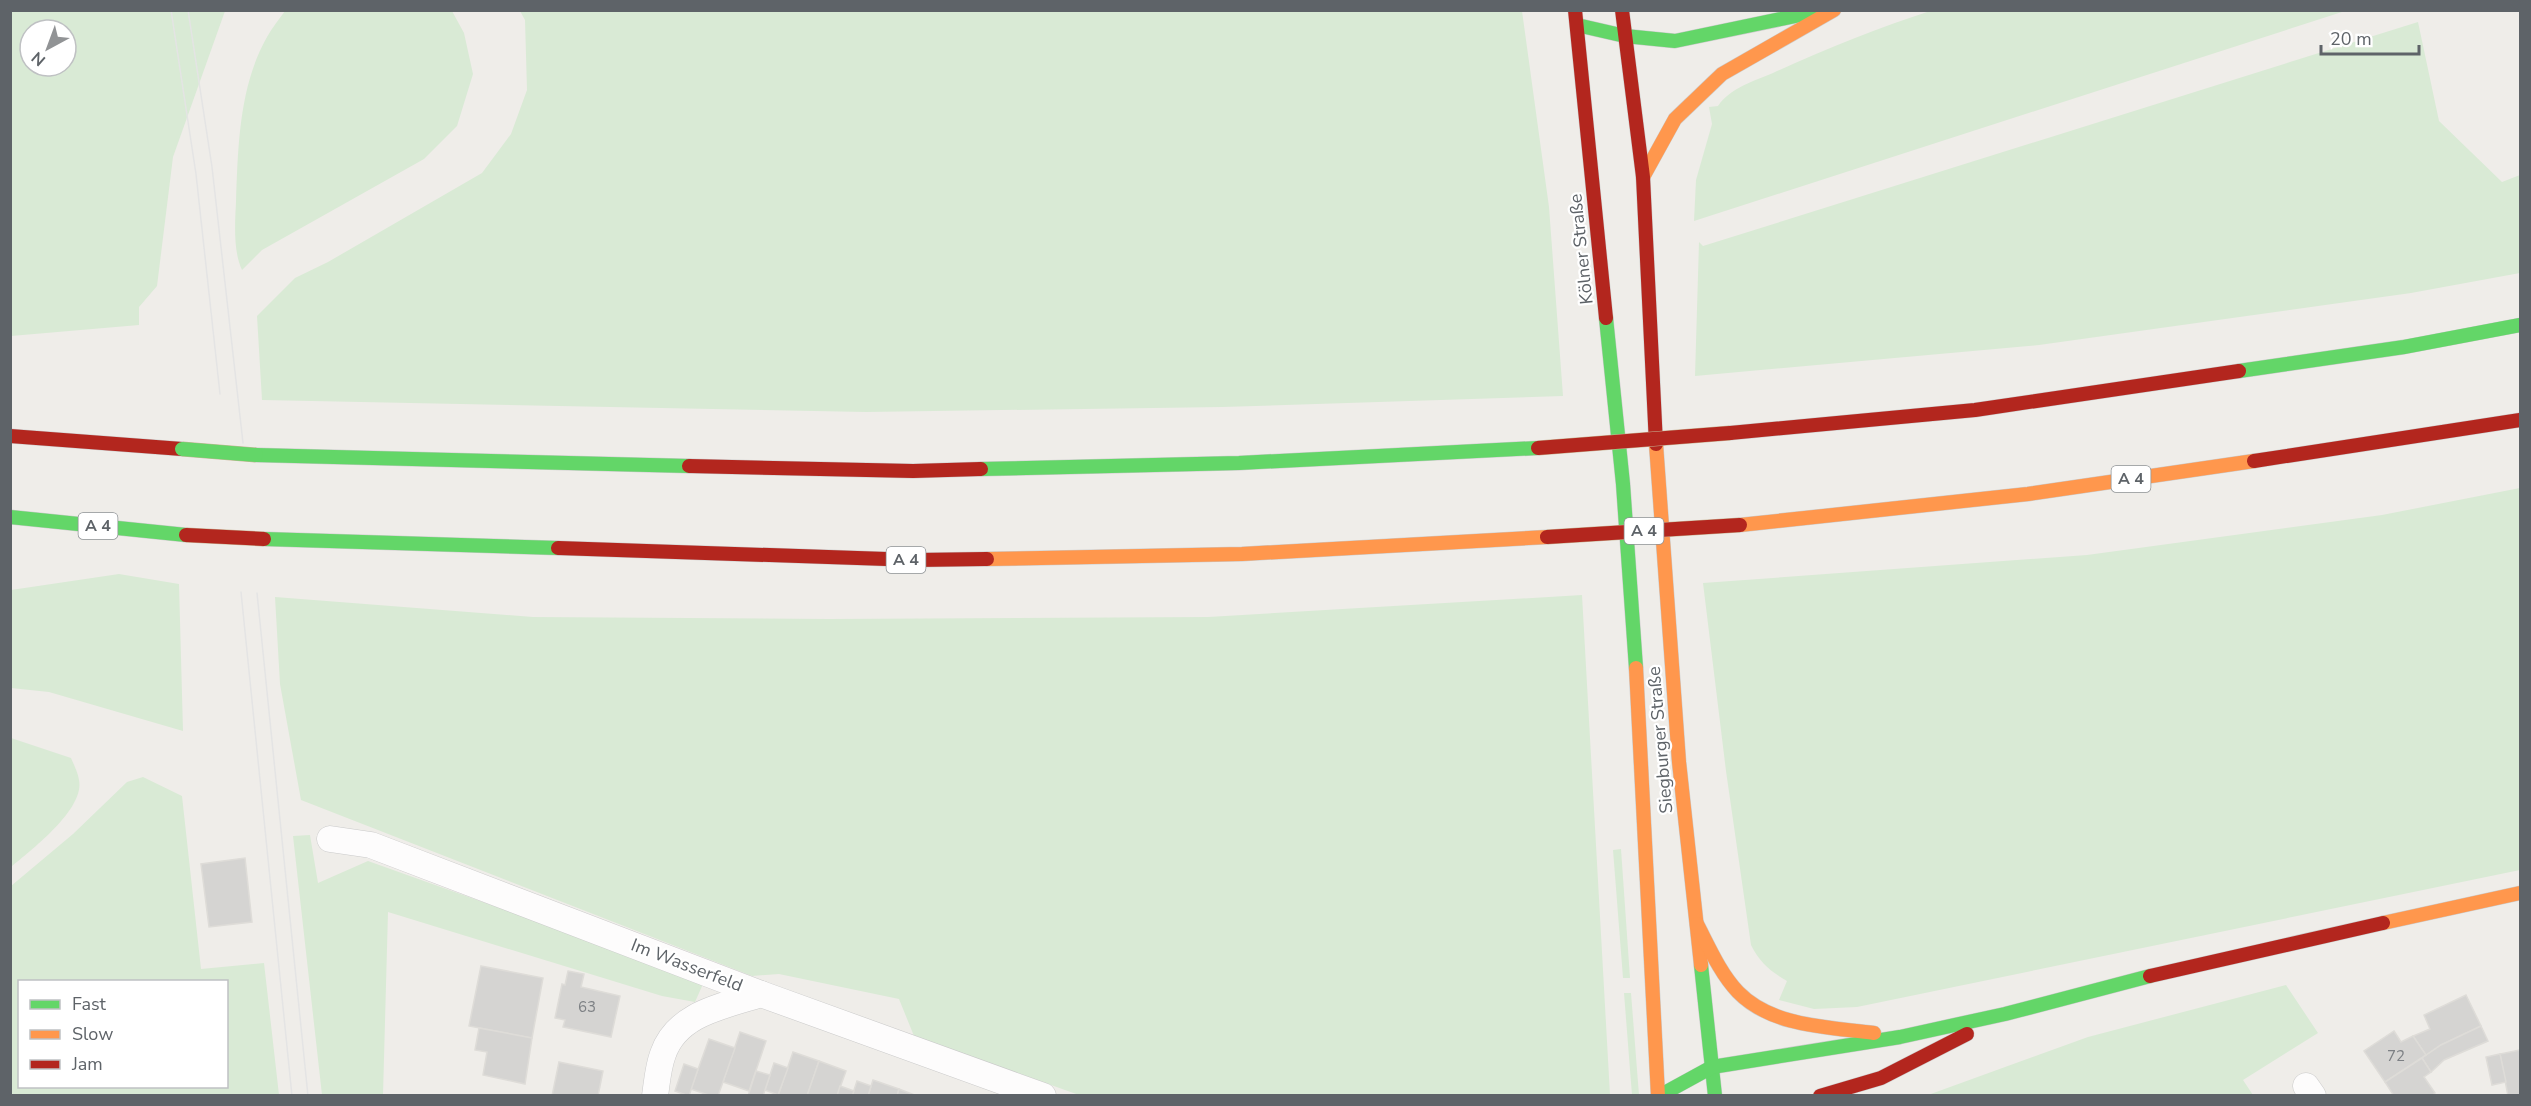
<svg xmlns="http://www.w3.org/2000/svg" width="2531" height="1106" viewBox="0 0 2531 1106" font-family="'Nunito Sans',sans-serif">
<style>
.green{fill:#d9ead5;fill-rule:evenodd}
.building{fill:#d5d4d2;stroke:#dedcd8;stroke-width:1.5}
.lines{fill:none;stroke-linecap:round;stroke-linejoin:round}
.street-casing{stroke:#cacaca;stroke-width:27}
.fast-casing{stroke:#cbcbcb;stroke-width:15}
.slow-casing{stroke:#cbcbcb;stroke-width:15}
.jam-casing{stroke:#cbcbcb;stroke-width:15}
.street{stroke:#fdfcfc;stroke-width:26}
.fast{stroke:#63d668;stroke-width:14}
.slow{stroke:#ff974d;stroke-width:14}
.jam{stroke:#b3261e;stroke-width:14}
.tram{stroke:#e4e4e4;stroke-width:1.5}
.fast-bridge-casing{stroke:#c7b495;stroke-width:15;stroke-linecap:butt}
.jam-bridge-casing{stroke:#c7b495;stroke-width:15;stroke-linecap:butt}
.fast-bridge{stroke:#63d668;stroke-width:14}
.jam-bridge{stroke:#b3261e;stroke-width:14}
.labels{text-anchor:middle;dominant-baseline:central;stroke-width:4.5;stroke-linejoin:round;paint-order:stroke}
.number-label{font-size:15px;fill:#7d8084}
.shield{fill:#fff;stroke:#8e9295;stroke-width:1.5}
.shield-label{font-size:16px;font-weight:bold;fill:#5e6368}
.street-label{font-size:18px;fill:#5e6368;stroke:#fff}
</style>
<rect width="100%" height="100%" fill="#efede9"/>
<g class="green">
<path d="M11,10L225,11L173,157L157,286L139,307V325L11,336ZM30,30H66V66H30Z"/>
<path d="M1933,10L2345,11L1694,221L1696,180L1712,124L1709,107L1718,106C1730,88 1754,81 1773,73C1825,49 1878,28 1933,10Z"/>
<path d="M285,11H452L464,33L473,74L457,126L424,159L262,250L242,270C233,251 235,223 236,202C238,147 239,86 267,37C272,28 279,19 285,11Z"/>
<polygon points="520,11 1522,11 1549,207 1563,396 1222,407 866,412 262,400 257,316 295,278 328,262 482,173 511,134 527,90 525,20"/>
<polygon points="2418,22 2439,121 2502,182 2520,175 2520,273 2411,293 2039,345 1695,376 1699,242 1703,246"/>
<path d="M2520,488V870L1857,1007L1814,1009L1779,1000L1787,981C1770,971 1760,963 1751,945L1726,771L1703,583L2087,555L2382,515Z"/>
<polygon points="119,574 179,584 183,731 49,692 11,688 11,590"/>
<polygon points="1582,595 1610,1095 1079,1095 914,1036 899,999 779,974 752,976 301,800 280,684 275,597 533,617 829,619 1208,617"/>
<path d="M11,738L71,758C74,765 78,773 79,780C85,809 31,850 11,867Z"/>
<path d="M143,777L182,796L201,969L264,963L279,1095H11V886L73,834L127,782ZM20,982H226V1086H20Z"/>
<polygon points="310,835 318,883 368,861 622,952 703,984 695,1002 662,996 388,912 383,1095 322,1095 293,836"/>
<polygon points="1621,849 1630,978 1623,978 1613,850"/>
<polygon points="2286,985 2318,1033 2243,1080 2253,1095 1928,1095 2088,1037"/>
<polygon points="1624,993 1631,993 1639,1095 1632,1095"/>
</g>
<g class="building">
<polygon points="245,858 252,922 209,927 201,864"/>
<polygon points="481,966 543,978 532,1038 469,1026"/>
<polygon points="568,971 584,974 581,987 620,996 611,1037 563,1027 565,1020 555,1018 562,984 565,985"/>
<polygon points="2466,995 2481,1026 2441,1045 2426,1055 2413,1036 2430,1029 2424,1015"/>
<polygon points="2481,1026 2488,1041 2444,1060 2431,1072 2422,1058 2441,1045"/>
<polygon points="479,1028 532,1038 525,1084 483,1075 487,1052 475,1050"/>
<polygon points="2394,1031 2401,1042 2413,1036 2426,1055 2385,1082 2364,1051"/>
<polygon points="740,1032 766,1041 749,1091 723,1082"/>
<polygon points="709,1039 735,1048 718,1096 711,1096 691,1089"/>
<polygon points="2520,1050 2520,1096 2508,1096 2500,1054"/>
<polygon points="793,1052 819,1061 807,1096 778,1096"/>
<polygon points="2500,1054 2506,1082 2492,1085 2486,1057"/>
<polygon points="2422,1058 2431,1072 2424,1077 2435,1093 2432,1096 2394,1096 2385,1082"/>
<polygon points="819,1061 846,1071 837,1096 807,1096"/>
<polygon points="559,1062 603,1071 598,1096 552,1096"/>
<polygon points="774,1063 788,1068 778,1095 765,1090"/>
<polygon points="684,1064 698,1069 689,1096 675,1091"/>
<polygon points="756,1071 770,1075 763,1096 748,1096"/>
<polygon points="873,1080 899,1089 897,1096 868,1096"/>
<polygon points="857,1081 871,1086 868,1096 852,1096"/>
<polygon points="840,1086 854,1091 852,1096 837,1096"/>
<polygon points="899,1089 917,1096 897,1096"/>
</g>
<g class="lines">
<defs>
<g id="street">
<polyline points="330,839 371,845 761,994 1043,1096"/>
<polyline points="2306,1086 2313,1096"/>
<path d="M655,1096C657,1082 658,1067 663,1054C677,1013 724,1006 761,994"/>
</g>
<g id="fast">
<polyline points="1577,25 1625,36 1675,41 1810,13"/>
<polyline points="1606,318 1623,484 1636,668"/>
<polyline points="2239,371 2404,347 2520,325"/>
<polyline points="256,455 689,466"/>
<polyline points="981,469 1239,463 1538,448"/>
<polyline points="10,517 186,535"/>
<polyline points="264,539 558,548"/>
<polyline points="1701,965 1715,1096"/>
<polyline points="1659,1096 1712,1067 1900,1037 2005,1014 2150,976"/>
</g>
<g id="slow">
<polyline points="1643,177 1675,119 1722,74 1834,10"/>
<polyline points="1656,444 1679,762 1701,965"/>
<polyline points="1740,525 2028,494 2254,461"/>
<polyline points="987,559 1242,554 1547,537"/>
<polyline points="1636,668 1658,1096"/>
<polyline points="2383,923 2520,893"/>
<path d="M1697,924C1709,947 1720,973 1738,992C1772,1027 1829,1027 1874,1033"/>
</g>
<g id="jam">
<polyline points="1575,10 1606,318"/>
<polyline points="1622,10 1643,177 1656,444"/>
<polyline points="1730,433 1975,410 2239,371"/>
<polyline points="10,436 182,449"/>
<polyline points="2254,461 2520,420"/>
<polyline points="689,466 913,471 981,469"/>
<polyline points="558,548 916,560 987,559"/>
<polyline points="2150,976 2383,923"/>
<polyline points="1820,1096 1881,1078 1967,1034"/>
</g>
</defs>
<use href="#street" class="street-casing"/>
<use href="#fast" class="fast-casing"/>
<use href="#slow" class="slow-casing"/>
<use href="#jam" class="jam-casing"/>
<use href="#street" class="street"/>
<use href="#fast" class="fast"/>
<use href="#slow" class="slow"/>
<use href="#jam" class="jam"/>
<g class="tram">
<polyline points="171,10 196,174 220,394"/>
<polyline points="188,10 212,167 243,443"/>
<polyline points="241,592 292,1096"/>
<polyline points="257,593 308,1096"/>
</g>
<defs>
<polyline id="fast-bridge" points="182,449 256,455"/>
<g id="jam-bridge">
<polyline points="1538,448 1730,433"/>
<polyline points="186,535 264,539"/>
<polyline points="1547,537 1740,525"/>
</g>
</defs>
<use href="#fast-bridge" class="fast-bridge-casing"/>
<use href="#jam-bridge" class="jam-bridge-casing"/>
<use href="#fast-bridge" class="fast-bridge"/>
<use href="#jam-bridge" class="jam-bridge"/>
</g>
<g class="labels">
<g class="number-label">
<text x="587" y="1007">63</text>
<text x="2396" y="1056">72</text>
</g>
<g class="shield">
<rect x="2111.5" y="466" width="39" height="26" rx="4.5"/>
<rect x="78.5" y="513" width="39" height="26" rx="4.5"/>
<rect x="1624.5" y="518" width="39" height="26" rx="4.5"/>
<rect x="886.5" y="547" width="39" height="26" rx="4.5"/>
</g>
<g class="shield-label">
<text x="2131" y="479">A 4</text>
<text x="98" y="526">A 4</text>
<text x="1644" y="531">A 4</text>
<text x="906" y="560">A 4</text>
</g>
<g class="street-label">
<text transform="translate(1581 249) rotate(-96)">Kölner Straße</text>
<text transform="translate(1660 740) rotate(-95)">Siegburger Straße</text>
<text transform="translate(687 965) rotate(21)">Im Wasserfeld</text>
</g>
</g>
<rect width="2531" height="1106" fill="none" stroke="#5e6368" stroke-width="24"/>
<rect x="18" y="980" width="210" height="108" fill="#ffffff" stroke="#bfc1c3" stroke-width="1.5"/>
<rect x="30" y="1000" width="30" height="9" fill="#63d668" stroke="#bfc1c3" stroke-width="1.5"/>
<text x="72" y="1010" font-size="18" fill="#5e6368">Fast</text>
<rect x="30" y="1030" width="30" height="9" fill="#ff974d" stroke="#bfc1c3" stroke-width="1.5"/>
<text x="72" y="1040" font-size="18" fill="#5e6368">Slow</text>
<rect x="30" y="1060" width="30" height="9" fill="#b3261e" stroke="#bfc1c3" stroke-width="1.5"/>
<text x="72" y="1070" font-size="18" fill="#5e6368">Jam</text>
<g transform="translate(48 48) rotate(221)"><circle r="28" fill="#ffffff" stroke="#bfc1c3" stroke-width="1.5"/>
<path d="M0-4.5L10 22L0 15L-10 22Z" fill="#919395"/>
<text y="-9" font-size="16" font-weight="bold" text-anchor="middle" fill="#5e6368">N</text>
</g>
<path d="M2321 45v9h98v-9" fill="none" stroke="#5e6368" stroke-width="3"/>
<text x="2330" y="45" font-size="18" fill="#5e6368" stroke="#ffffff" stroke-width="4.5" paint-order="stroke">20 m</text>
</svg>
